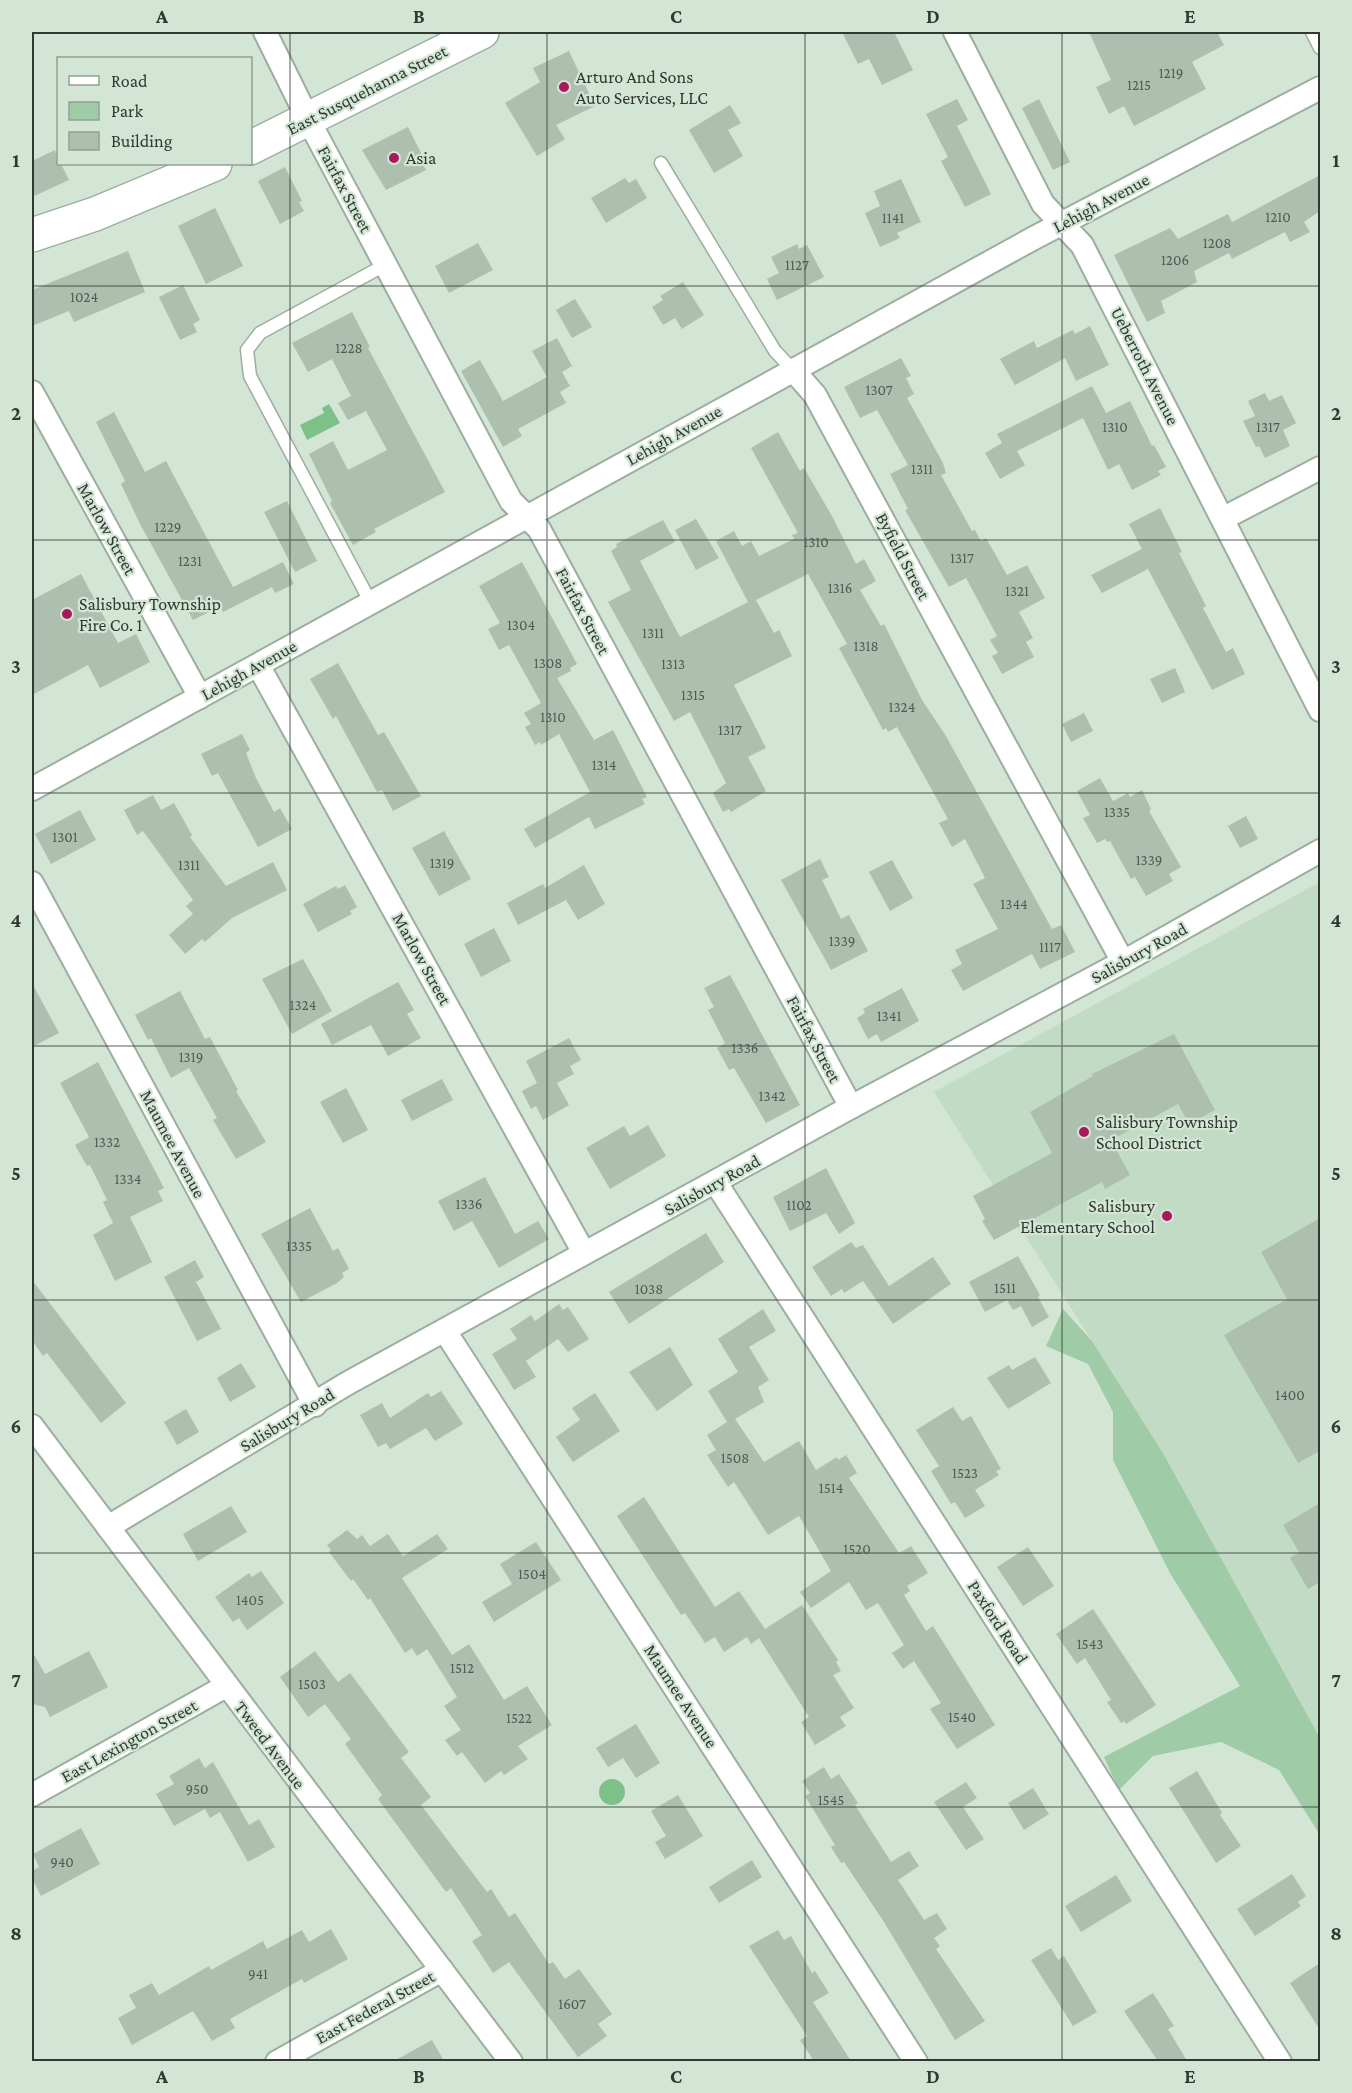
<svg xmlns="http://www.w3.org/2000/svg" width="1352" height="2093" viewBox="0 0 1352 2093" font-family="'Crimson Pro',serif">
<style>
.built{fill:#c2dbc5}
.green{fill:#9fcca6}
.water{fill:#7dc189}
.building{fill:#adc0b0}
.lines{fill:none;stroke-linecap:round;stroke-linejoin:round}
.lane-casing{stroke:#9cae9f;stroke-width:15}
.street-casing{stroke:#9cae9f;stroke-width:26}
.secondary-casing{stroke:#9cae9f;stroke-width:36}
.lane{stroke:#fff;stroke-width:12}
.street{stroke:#fff;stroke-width:22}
.secondary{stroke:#fff;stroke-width:33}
.grid{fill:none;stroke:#323933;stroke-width:1.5;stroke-opacity:0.55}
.poi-dot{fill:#a6195b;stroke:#d3e6d5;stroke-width:2}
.labels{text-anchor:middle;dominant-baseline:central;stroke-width:4.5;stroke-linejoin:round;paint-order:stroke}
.number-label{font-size:15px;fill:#515b52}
.poi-label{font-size:18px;fill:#323933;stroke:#d3e6d5;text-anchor:start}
.street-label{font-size:18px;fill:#323933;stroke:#d3e6d5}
.neatline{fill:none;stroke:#323933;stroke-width:2}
.grid-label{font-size:20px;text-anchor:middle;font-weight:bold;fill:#323933}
</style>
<rect width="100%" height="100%" fill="#d3e6d5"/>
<polygon class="built" points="1320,882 1320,1738 1163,1453 934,1092"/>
<polygon class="green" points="1063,1309 1092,1341 1163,1453 1320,1738 1320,1835 1279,1770 1221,1742 1153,1756 1119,1790 1104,1757 1240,1686 1170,1573 1113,1460 1113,1412 1088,1364 1046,1346"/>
<g class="water">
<polygon points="329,404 340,423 307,440 300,425 324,413 322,408"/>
<circle cx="612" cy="1792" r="13"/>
</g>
<g class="building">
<polygon points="842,32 894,32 913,70 882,85 869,59 858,64"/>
<polygon points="1089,32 1217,32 1224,45 1192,62 1206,89 1134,126 1124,106 1109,114 1096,87 1111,80"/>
<polygon points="569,51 595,106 556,125 565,139 537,156 505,103 540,82 533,68"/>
<polygon points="957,99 968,120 957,126 991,194 965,207 941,161 948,157 926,114"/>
<polygon points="1039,99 1070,162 1053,170 1022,108"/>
<polygon points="730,105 741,123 728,130 743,156 714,173 689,130"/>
<polygon points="408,127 423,157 420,159 426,170 386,190 362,150"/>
<polygon points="55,150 58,164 61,164 69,180 32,197 32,161"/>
<polygon points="285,167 302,201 299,202 304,211 280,224 258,181"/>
<polygon points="1320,175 1320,211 1304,222 1310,232 1290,242 1285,232 1232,259 1229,253 1194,271 1197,282 1161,301 1165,313 1147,322 1114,255 1170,228 1178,239 1228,214 1232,222"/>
<polygon points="625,178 629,183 636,179 647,198 606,223 591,198"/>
<polygon points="901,179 921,222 897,233 900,238 880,247 865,213 880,206 874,191"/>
<polygon points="215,208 243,266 206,284 178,226"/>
<polygon points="478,243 493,270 449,293 435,266"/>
<polygon points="797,244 799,249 807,245 824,277 777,300 767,279 779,273 771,257"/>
<polygon points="128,251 145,292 74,322 69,311 32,326 32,290"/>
<polygon points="683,282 704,315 682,329 675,318 663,325 652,307 663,300 660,296"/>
<polygon points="183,285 200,320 193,324 197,332 180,340 159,297"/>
<polygon points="575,299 592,327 572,338 556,310"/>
<polygon points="352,312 370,347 368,348 445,492 374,529 376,532 353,545 330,503 332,501 309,454 333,441 348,470 387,450 366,411 348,420 338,403 351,396 332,359 308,372 292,343"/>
<polygon points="1090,326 1109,365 1076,381 1065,358 1015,385 1000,359 1034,341 1037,348 1073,330 1075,334"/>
<polygon points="557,338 572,366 562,372 570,386 560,392 566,403 518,429 522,436 503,447 461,371 480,360 503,401 547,377 532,351"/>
<polygon points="901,358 911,376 906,378 914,394 907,398 943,463 946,473 941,475 972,531 975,530 981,541 986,538 1007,575 1027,565 1045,598 1019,612 1033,638 1026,642 1034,657 1002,674 992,656 998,653 990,640 997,636 966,578 949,587 905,510 908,509 890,474 908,465 877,410 860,418 844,387"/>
<polygon points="1092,386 1106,413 1130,401 1152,446 1154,445 1166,467 1158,471 1161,475 1132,490 1119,464 1108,470 1083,418 1017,451 1025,465 1000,479 985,453 1002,443 997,434"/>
<polygon points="1265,393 1269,401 1282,395 1296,423 1283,430 1290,446 1265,458 1259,446 1256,447 1243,421 1255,416 1248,401"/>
<polygon points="114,412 145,472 166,461 233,587 283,562 294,584 275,593 272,587 223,612 220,607 193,620 140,524 121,484 125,481 96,422"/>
<polygon points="778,432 800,471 804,468 832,516 856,564 864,559 876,581 860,590 881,626 884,624 922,700 946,736 1052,929 1061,925 1075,952 1040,969 1032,954 963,991 951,970 962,964 955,950 998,929 973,884 985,878 965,839 952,847 939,823 948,819 897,727 888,732 886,728 883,730 839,648 847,644 808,574 756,600 774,633 779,630 792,656 734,685 766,748 748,757 766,791 731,812 729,809 723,812 713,793 726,783 690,712 674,721 608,602 631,590 611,551 617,547 616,544 663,520 675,542 640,561 680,637 748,602 716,541 734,531 742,546 751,541 759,556 794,539 792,535 798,533 751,448"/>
<polygon points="287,501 317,561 295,572 264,512"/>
<polygon points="1160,508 1182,552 1179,553 1206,606 1203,608 1226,652 1233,648 1245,674 1212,690 1148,569 1102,593 1091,575 1142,549 1129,524"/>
<polygon points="696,519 719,558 696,570 675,530"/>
<polygon points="522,562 577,664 570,668 571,671 557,678 594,740 613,730 647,797 642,799 645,804 595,829 589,817 535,848 524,829 590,792 559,734 541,745 540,742 535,745 525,727 531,724 524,713 541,703 509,645 499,650 488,629 500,623 479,586"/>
<polygon points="81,574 118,643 136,634 150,662 100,688 88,665 32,695 32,600"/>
<polygon points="338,663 378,735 384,732 421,796 393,811 382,790 377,792 336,716 333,719 310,679"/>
<polygon points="1175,668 1185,692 1162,703 1150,679"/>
<polygon points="1084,713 1093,731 1071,742 1062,724"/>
<polygon points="242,734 250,750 246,753 256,778 274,812 280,808 292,829 258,847 218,773 212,776 201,754"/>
<polygon points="1100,778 1113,801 1128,793 1130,797 1142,790 1151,809 1149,811 1181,867 1169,874 1173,881 1146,896 1135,877 1131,879 1110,841 1107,842 1105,839 1097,843 1083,818 1090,815 1077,791"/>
<polygon points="153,795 161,810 174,803 192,835 190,837 226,886 273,862 287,890 232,918 205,942 202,939 185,954 169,935 193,914 186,906 193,900 143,831 137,835 124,810"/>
<polygon points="80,810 96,840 51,864 35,834"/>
<polygon points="1246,816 1258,839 1240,848 1228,826"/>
<polygon points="444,831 471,879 439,896 412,848"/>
<polygon points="820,859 829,877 822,880 841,919 849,915 868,951 831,970 781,880"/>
<polygon points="892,860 913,898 890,911 869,872"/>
<polygon points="584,865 605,904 578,920 566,900 518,925 507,903 543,884 545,888"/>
<polygon points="345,885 357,907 350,911 352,914 318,932 303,904 336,886 338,889"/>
<polygon points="494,928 511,961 481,977 464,944"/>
<polygon points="303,959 332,1011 292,1034 262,979"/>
<polygon points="730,975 800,1105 766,1123 734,1068 729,1070 717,1048 725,1043 708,1010 714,1007 704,988"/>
<polygon points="398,982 414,1010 407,1014 421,1038 388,1056 371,1025 332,1045 321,1024"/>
<polygon points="32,983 59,1033 32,1047"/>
<polygon points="902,988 919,1021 881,1042 877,1034 868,1039 857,1018 865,1013 863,1009"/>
<polygon points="180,991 205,1039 210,1037 238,1090 236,1091 266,1142 236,1159 213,1120 217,1118 189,1068 171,1078 151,1038 148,1040 135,1015"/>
<polygon points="1174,1034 1215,1110 1189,1124 1178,1104 1111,1140 1130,1175 1105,1189 1102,1182 994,1240 982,1221 985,1219 973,1196 1052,1153 1030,1112 1093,1076 1092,1074"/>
<polygon points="569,1038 581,1060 570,1066 574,1074 557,1083 569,1105 543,1120 536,1106 531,1109 522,1091 537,1083 526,1061"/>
<polygon points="98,1062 164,1188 158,1191 163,1201 130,1217 152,1262 115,1281 93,1235 113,1223 103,1202 107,1200 90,1165 87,1166 75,1145 89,1137 60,1083"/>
<polygon points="442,1079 453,1100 412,1121 401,1100"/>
<polygon points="346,1088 368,1130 343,1143 320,1102"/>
<polygon points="648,1125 666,1156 610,1189 586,1148 624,1126 630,1136"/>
<polygon points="826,1168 855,1223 839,1234 826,1213 790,1231 773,1197"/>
<polygon points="485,1177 515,1234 538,1221 549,1239 499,1268 472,1221 454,1231 438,1201"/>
<polygon points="310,1208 333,1251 338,1248 349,1269 342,1273 344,1277 337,1283 301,1302 261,1234"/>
<polygon points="1320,1218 1320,1451 1298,1463 1224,1335 1287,1299 1261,1252"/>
<polygon points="706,1233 724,1262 629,1324 609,1292"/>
<polygon points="851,1242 856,1248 863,1245 889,1286 933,1257 951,1284 893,1324 863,1281 844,1293 842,1289 831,1296 812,1267"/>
<polygon points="1018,1256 1040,1295 1038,1297 1049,1317 1032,1327 1021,1306 1013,1310 1007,1300 985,1312 969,1282"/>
<polygon points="195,1260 204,1277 196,1282 221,1329 197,1341 164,1277"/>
<polygon points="32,1280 126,1403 101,1423 47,1353 43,1356 32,1340"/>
<polygon points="559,1304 563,1310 568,1307 589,1339 568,1352 558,1339 526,1361 536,1377 514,1390 492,1354 517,1339 510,1329 531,1315 535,1321"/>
<polygon points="763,1309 776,1331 749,1347 769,1380 758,1387 764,1402 735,1419 764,1462 799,1441 816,1470 837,1457 838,1460 846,1455 857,1473 849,1478 899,1553 911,1546 928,1573 907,1586 910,1591 904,1595 926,1631 933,1626 995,1725 957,1749 930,1709 941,1703 914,1661 903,1669 892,1653 904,1645 878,1603 866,1610 849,1582 811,1608 800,1592 831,1571 799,1516 768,1535 734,1482 728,1487 707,1455 716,1450 707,1435 727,1422 708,1391 738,1372 718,1339"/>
<polygon points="670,1347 693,1385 657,1411 629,1372"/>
<polygon points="1035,1357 1051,1383 1008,1409 987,1378 1009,1365 1012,1370"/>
<polygon points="241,1363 256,1387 230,1402 217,1378"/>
<polygon points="441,1391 463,1424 435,1441 426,1428 390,1449 386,1443 378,1447 360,1415 382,1403 390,1418 428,1393 431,1397"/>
<polygon points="595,1393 620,1431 573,1462 556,1437 580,1420 572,1408"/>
<polygon points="953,1407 962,1421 971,1416 1001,1469 996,1471 999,1475 975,1490 985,1506 965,1518 955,1502 951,1504 931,1471 939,1466 916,1430"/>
<polygon points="186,1409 199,1432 177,1445 164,1422"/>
<polygon points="644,1497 715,1607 739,1591 765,1629 802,1605 838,1660 836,1662 841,1671 833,1675 854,1708 840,1717 846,1726 815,1745 801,1722 809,1717 759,1638 751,1644 747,1637 724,1652 715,1637 705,1643 685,1613 681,1615 617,1516"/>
<polygon points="1320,1503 1320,1582 1308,1589 1290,1558 1299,1552 1283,1525"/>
<polygon points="231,1506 247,1532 198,1561 183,1534"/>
<polygon points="347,1530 357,1539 362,1535 370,1546 388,1534 403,1556 437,1534 448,1549 402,1578 452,1655 469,1644 504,1700 527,1686 552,1725 518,1746 528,1759 504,1775 501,1771 485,1783 462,1752 457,1756 445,1740 461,1730 444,1706 457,1697 427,1649 417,1656 412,1648 405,1653 370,1598 368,1600 353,1579 351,1581 329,1552 331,1550 327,1545"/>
<polygon points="536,1542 561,1580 494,1622 482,1602 512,1584 500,1564"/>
<polygon points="1028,1547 1054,1586 1023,1606 997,1567"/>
<polygon points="261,1571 284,1603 247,1630 239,1618 233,1622 215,1597 249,1573 252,1577"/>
<polygon points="1093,1609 1156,1705 1126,1724 1124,1721 1121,1723 1107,1702 1111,1700 1085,1658 1077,1664 1056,1634"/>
<polygon points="32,1651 45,1674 89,1651 108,1687 50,1717 45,1707 32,1704"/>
<polygon points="315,1651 338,1682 350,1673 409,1752 401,1758 431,1797 421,1805 487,1892 491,1889 509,1917 515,1913 549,1964 553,1962 565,1979 579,1969 612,2014 598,2024 607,2036 578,2057 509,1962 493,1973 472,1941 482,1935 451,1888 446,1892 378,1799 382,1795 345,1744 351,1739 325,1704 308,1717 280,1677"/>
<polygon points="636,1724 660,1763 636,1778 623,1758 608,1767 596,1748"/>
<polygon points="199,1758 205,1768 213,1762 249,1825 259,1819 275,1847 248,1862 220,1812 210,1818 205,1809 174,1826 156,1794 174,1784 169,1776"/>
<polygon points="824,1767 831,1779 839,1774 858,1803 855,1805 891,1862 909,1851 919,1866 898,1880 924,1920 937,1913 947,1929 934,1938 940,1946 936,1949 985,2021 955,2040 884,1922 844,1862 841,1863 831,1847 835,1845 805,1796 810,1793 802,1781"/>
<polygon points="1197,1771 1222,1813 1220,1815 1241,1846 1216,1863 1169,1788"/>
<polygon points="966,1782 977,1798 963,1807 984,1839 966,1850 934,1802"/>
<polygon points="1033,1788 1049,1814 1024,1830 1008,1803"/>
<polygon points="678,1795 703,1836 665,1859 655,1842 666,1836 651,1811"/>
<polygon points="81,1828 100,1864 41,1896 32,1878 32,1871 39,1867 33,1854"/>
<polygon points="752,1860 762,1877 719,1903 709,1887"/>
<polygon points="1292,1874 1306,1896 1298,1902 1301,1906 1255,1936 1237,1909"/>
<polygon points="1116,1875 1132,1901 1081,1932 1065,1906"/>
<polygon points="331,1929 348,1959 304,1983 302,1979 230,2019 235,2028 212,2041 193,2011 132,2045 118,2018 136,2008 129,1995 152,1983 159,1995 209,1966 211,1970 263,1941 267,1949 302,1930 309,1942"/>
<polygon points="778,1930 784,1940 791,1936 812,1973 815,1971 829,1993 813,2002 851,2061 814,2061 800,2040 807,2036 749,1946"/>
<polygon points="1051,1948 1058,1960 1064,1956 1097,2012 1073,2026 1031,1960"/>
<polygon points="1320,1963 1320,2030 1290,1983"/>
<polygon points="1153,1993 1174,2026 1168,2029 1187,2061 1158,2061 1124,2011"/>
<polygon points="432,2040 444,2061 394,2061"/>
</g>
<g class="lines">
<defs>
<g id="lane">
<polyline points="1312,32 1320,48"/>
<polyline points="661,163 775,351 793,370"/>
<polyline points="371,603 250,376 247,350 260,333 385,265"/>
</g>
<g id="street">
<polyline points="265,32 309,121 511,501 539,529 851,1107"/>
<polyline points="955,32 1043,204 1082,245 1320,710"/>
<polyline points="793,370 815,395 1123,962"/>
<polyline points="32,392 200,697"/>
<polyline points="1224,518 1320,468"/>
<polyline points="258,665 584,1253"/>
<polyline points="32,789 1034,238 1320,88"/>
<polyline points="32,883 315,1405"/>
<polyline points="716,1183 1280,2062"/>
<polyline points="445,1331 916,2062"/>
<polyline points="32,1426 511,2062"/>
<polyline points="108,1527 348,1383 851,1107 1123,962 1320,851"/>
<polyline points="32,1795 226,1686"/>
<polyline points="277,2062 442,1970"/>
</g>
<g id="secondary">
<polyline points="250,148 482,32"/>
<polyline points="32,235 95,214 215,164"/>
</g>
</defs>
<use href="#lane" class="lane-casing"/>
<use href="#street" class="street-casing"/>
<use href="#secondary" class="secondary-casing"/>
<use href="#lane" class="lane"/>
<use href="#street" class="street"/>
<use href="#secondary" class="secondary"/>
</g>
<path class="grid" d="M290,32V2062M547,32V2062M805,32V2062M1062,32V2062M32,286H1320M32,540H1320M32,793H1320M32,1046H1320M32,1300H1320M32,1553H1320M32,1807H1320"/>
<g class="poi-dot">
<circle cx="564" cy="87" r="6"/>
<circle cx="394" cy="158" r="6"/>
<circle cx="67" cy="614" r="6"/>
<circle cx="1084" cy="1132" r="6"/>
<circle cx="1167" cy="1216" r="6"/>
</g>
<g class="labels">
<g class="number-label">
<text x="1171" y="73">1219</text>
<text x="1139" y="85">1215</text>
<text x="1278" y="217">1210</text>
<text x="893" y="218">1141</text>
<text x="1217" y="243">1208</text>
<text x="1175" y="260">1206</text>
<text x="797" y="265">1127</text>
<text x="84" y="297">1024</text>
<text x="349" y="348">1228</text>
<text x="879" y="390">1307</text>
<text x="1115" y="427">1310</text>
<text x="1268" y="427">1317</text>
<text x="922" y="469">1311</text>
<text x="168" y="527">1229</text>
<text x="816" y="542">1310</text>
<text x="962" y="558">1317</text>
<text x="190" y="561">1231</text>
<text x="840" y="588">1316</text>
<text x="1017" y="591">1321</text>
<text x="521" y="625">1304</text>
<text x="653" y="633">1311</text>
<text x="866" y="646">1318</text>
<text x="548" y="663">1308</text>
<text x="673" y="664">1313</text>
<text x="693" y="695">1315</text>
<text x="902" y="707">1324</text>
<text x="553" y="717">1310</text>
<text x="730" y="730">1317</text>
<text x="604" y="765">1314</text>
<text x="1117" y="812">1335</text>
<text x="65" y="837">1301</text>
<text x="1149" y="860">1339</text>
<text x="442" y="863">1319</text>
<text x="189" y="865">1311</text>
<text x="1014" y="904">1344</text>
<text x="842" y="941">1339</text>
<text x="1050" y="947">1117</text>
<text x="303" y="1005">1324</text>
<text x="889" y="1016">1341</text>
<text x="745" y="1048">1336</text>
<text x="191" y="1057">1319</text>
<text x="772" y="1096">1342</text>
<text x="107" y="1142">1332</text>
<text x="128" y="1179">1334</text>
<text x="469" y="1204">1336</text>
<text x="799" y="1205">1102</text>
<text x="299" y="1246">1335</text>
<text x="1005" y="1288">1511</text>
<text x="649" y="1289">1038</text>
<text x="1290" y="1395">1400</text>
<text x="735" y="1458">1508</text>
<text x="965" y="1473">1523</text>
<text x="831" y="1488">1514</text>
<text x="857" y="1549">1520</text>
<text x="532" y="1574">1504</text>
<text x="250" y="1600">1405</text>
<text x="1090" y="1644">1543</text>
<text x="462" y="1668">1512</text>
<text x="312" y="1684">1503</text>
<text x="962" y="1717">1540</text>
<text x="519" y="1718">1522</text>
<text x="197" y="1789">950</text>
<text x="831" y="1800">1545</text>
<text x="62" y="1862">940</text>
<text x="258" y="1974">941</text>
<text x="572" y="2004">1607</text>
</g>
<g class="poi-label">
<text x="576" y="77">Arturo And Sons<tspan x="576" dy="21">Auto Services, LLC</tspan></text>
<text x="406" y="158">Asia</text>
<text x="79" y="604">Salisbury Township<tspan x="79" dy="21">Fire Co. 1</tspan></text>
<text x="1096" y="1122">Salisbury Township<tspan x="1096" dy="21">School District</tspan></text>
<text x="1155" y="1206" text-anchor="end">Salisbury<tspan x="1155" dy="21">Elementary School</tspan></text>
</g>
<g class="street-label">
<text transform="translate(367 90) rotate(-27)">East Susquehanna Street</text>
<text transform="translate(345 189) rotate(62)">Fairfax Street</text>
<text transform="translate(1101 203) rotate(-28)">Lehigh Avenue</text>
<text transform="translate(1145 366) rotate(63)">Ueberroth Avenue</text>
<text transform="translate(674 435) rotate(-29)">Lehigh Avenue</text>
<text transform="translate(107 529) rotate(61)">Marlow Street</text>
<text transform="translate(903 556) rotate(62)">Byfield Street</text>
<text transform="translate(583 611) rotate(62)">Fairfax Street</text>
<text transform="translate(249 670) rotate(-29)">Lehigh Avenue</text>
<text transform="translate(1139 953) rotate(-29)">Salisbury Road</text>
<text transform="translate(422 959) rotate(61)">Marlow Street</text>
<text transform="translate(814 1039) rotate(62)">Fairfax Street</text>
<text transform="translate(173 1144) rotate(62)">Maumee Avenue</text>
<text transform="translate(712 1185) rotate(-29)">Salisbury Road</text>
<text transform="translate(287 1420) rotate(-31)">Salisbury Road</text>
<text transform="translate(998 1622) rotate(57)">Paxford Road</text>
<text transform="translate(681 1696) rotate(57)">Maumee Avenue</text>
<text transform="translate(129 1741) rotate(-29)">East Lexington Street</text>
<text transform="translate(270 1745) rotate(53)">Tweed Avenue</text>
<text transform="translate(375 2007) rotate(-29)">East Federal Street</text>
</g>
</g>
<rect width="1352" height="2093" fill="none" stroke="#d3e6d5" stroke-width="66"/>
<rect x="57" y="57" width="195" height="108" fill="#d3e6d5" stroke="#93a194" stroke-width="1.5"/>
<rect x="69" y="76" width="30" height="9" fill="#ffffff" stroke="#93a194" stroke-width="1.5"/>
<text x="111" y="87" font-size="18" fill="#323933">Road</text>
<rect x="69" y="102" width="30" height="18" fill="#9fcca6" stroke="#93a194" stroke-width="1.5"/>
<text x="111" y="117" font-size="18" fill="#323933">Park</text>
<rect x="69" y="132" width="30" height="18" fill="#adc0b0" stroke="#93a194" stroke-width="1.5"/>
<text x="111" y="147" font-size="18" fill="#323933">Building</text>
<rect x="33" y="33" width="1286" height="2027" class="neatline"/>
<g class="grid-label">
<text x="162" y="23">A</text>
<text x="419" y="23">B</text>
<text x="676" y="23">C</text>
<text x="933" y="23">D</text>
<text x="1190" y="23">E</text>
<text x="16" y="167">1</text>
<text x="1336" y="167">1</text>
<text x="16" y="420">2</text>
<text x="1336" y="420">2</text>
<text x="16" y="673">3</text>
<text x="1336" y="673">3</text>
<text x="16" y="927">4</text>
<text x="1336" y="927">4</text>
<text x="16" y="1180">5</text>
<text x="1336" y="1180">5</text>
<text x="16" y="1433">6</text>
<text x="1336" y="1433">6</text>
<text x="16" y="1687">7</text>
<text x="1336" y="1687">7</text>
<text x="16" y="1940">8</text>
<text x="1336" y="1940">8</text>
<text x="162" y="2083">A</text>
<text x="419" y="2083">B</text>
<text x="676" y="2083">C</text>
<text x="933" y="2083">D</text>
<text x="1190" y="2083">E</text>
</g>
</svg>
